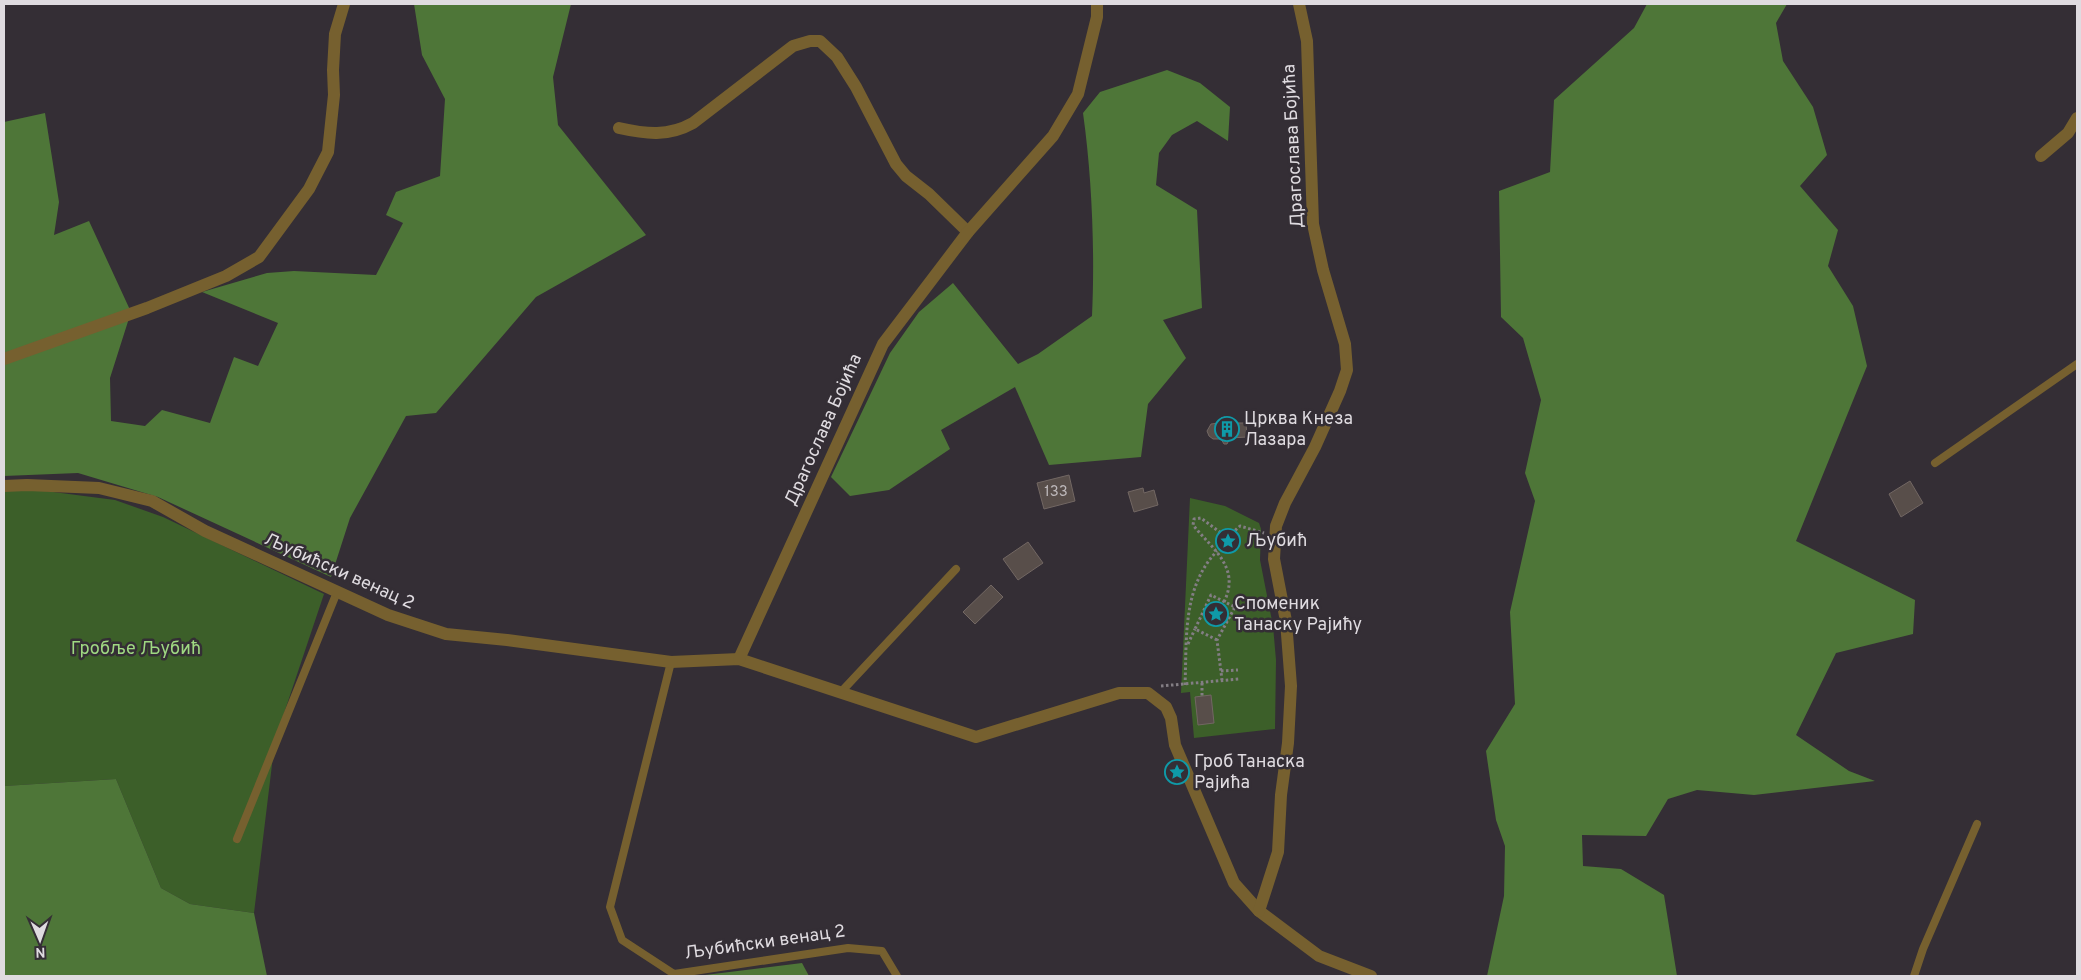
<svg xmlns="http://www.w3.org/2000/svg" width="2081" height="980" viewBox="0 0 2081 980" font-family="Overpass,sans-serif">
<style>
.green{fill:#3c5f29}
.forest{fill:#4e7638}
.building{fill:#584e4a;stroke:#726763}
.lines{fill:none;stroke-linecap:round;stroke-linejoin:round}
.path{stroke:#837e84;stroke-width:3;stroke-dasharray:2.5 2.5;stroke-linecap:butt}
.service{stroke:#76602f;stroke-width:8}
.minor{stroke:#76602f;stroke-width:12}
.labels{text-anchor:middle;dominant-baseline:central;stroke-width:5;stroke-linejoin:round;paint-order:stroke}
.number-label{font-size:15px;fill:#bdb8ba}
.street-label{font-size:18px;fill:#dfdbe0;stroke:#342e35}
.poi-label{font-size:18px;fill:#dfdbe0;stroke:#342e35;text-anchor:start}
.park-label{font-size:18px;fill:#9fd982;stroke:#342e35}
</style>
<rect width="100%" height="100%" fill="#342e35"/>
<g class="green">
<polygon points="30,489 115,500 163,517 324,594 275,740 254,913 190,904 161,888 116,779 4,786 4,491"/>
<polygon points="1190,498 1225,506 1259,523 1261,529 1260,560 1273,626 1276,660 1275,729 1194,738 1190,692 1181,693"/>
</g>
<g class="forest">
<polygon points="414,4 571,4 553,77 558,125 646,235 536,297 436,413 406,416 350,518 331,577 158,497 78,473 4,476 4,122 45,113 59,202 54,235 89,221 131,312 110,378 111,421 145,426 162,410 210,423 234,357 258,366 278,323 202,292 267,273 294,271 376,275 403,223 386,215 396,192 440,176 445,99 422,55"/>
<polygon points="1647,4 1787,4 1776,23 1783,61 1813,107 1827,155 1800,186 1838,230 1828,266 1853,306 1867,366 1796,541 1915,600 1913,634 1836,653 1796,735 1849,771 1875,781 1754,795 1697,790 1668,799 1646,836 1582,835 1583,866 1621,869 1664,895 1677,976 1487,976 1504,896 1505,846 1496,820 1486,751 1515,704 1510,612 1535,501 1525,473 1541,400 1523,338 1501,317 1499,191 1550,172 1554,100 1634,28"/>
<path d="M1167,70L1200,83L1230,107L1228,141L1197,121L1172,135L1159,153L1156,185L1197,210L1202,308L1163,320L1186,358L1148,404L1141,457L1049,465L1015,387L941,430L950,449L889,490L850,496L831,477L890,353L919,312L953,283L1018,364L1038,354L1092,316C1095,252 1092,177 1083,113L1100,92Z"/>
<polygon points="116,779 161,888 190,904 254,913 267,976 4,976 4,786"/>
<polygon points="802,963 809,976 697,976"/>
</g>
<g class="building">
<polygon points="1225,417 1228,419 1229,423 1246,423 1247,437 1230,438 1227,444 1224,444 1221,439 1213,439 1209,436 1207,431 1211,424 1219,423 1221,418"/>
<polygon points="1069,475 1075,501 1044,509 1037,483"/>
<polygon points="1910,481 1923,503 1901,517 1889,494"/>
<polygon points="1143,488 1144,493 1154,490 1158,505 1134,512 1128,492"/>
<polygon points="1028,542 1043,563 1018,580 1003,559"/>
<polygon points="991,585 1003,597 975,624 963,612"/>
<polygon points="1211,695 1214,723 1198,725 1195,697"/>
</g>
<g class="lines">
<g class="path">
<path d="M1224,602C1241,567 1212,549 1193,525L1194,519L1201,518L1225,536L1230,535L1240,526L1264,533"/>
<polyline points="1205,609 1214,613"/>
<polyline points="1218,615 1228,620"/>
<polyline points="1217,640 1195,629 1211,595 1235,607 1217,640 1222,680"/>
<polyline points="1188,644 1195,629"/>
<polyline points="1221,671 1238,670"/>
<polyline points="1202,683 1202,696"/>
<path d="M1185,685C1187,638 1182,588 1217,551"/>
<polyline points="1161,686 1239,679"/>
</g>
<g class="service">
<polyline points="1935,463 2077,364"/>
<polyline points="671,662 610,907 622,940 674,974 848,948 882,951 897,976"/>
<polyline points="841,692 956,569"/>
<polyline points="237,839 337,592"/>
<polyline points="1914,976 1923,949 1977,824"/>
</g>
<g class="minor">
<path d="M619,128C646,134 668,137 693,123L793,46L810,41H820L837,57L856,87L896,164L906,176L929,194L968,232"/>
<polyline points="2041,156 2068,133 2077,118"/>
<polyline points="4,359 147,308 226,276 259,257 309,189 328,152 334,95 333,70 335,34 344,4"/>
<polyline points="4,486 27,485 99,488 152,501 205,531 388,615 446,634 507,640 671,662 739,659 976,737 1119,693 1148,693 1166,707 1171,718 1175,745 1234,883 1259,911 1319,956 1371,976"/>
<polyline points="739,659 883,344 968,232 1053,136 1078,94 1097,17 1097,4"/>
<polyline points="1259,911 1278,852 1281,795 1288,743 1291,686 1286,621 1274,559 1276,526 1285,503 1315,447 1340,391 1347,370 1345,344 1323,270 1313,224 1307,41 1299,4"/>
</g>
</g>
<defs>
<symbol id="building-ring" viewBox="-11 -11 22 22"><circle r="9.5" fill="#342e35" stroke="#0f9aa8" stroke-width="1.5"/><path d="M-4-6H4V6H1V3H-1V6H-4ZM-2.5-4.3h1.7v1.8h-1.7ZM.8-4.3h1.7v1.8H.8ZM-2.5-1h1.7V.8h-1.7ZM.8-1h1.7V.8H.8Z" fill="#0f9aa8"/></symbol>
<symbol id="sight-ring" viewBox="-11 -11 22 22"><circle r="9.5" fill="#342e35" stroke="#0f9aa8" stroke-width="1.5"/><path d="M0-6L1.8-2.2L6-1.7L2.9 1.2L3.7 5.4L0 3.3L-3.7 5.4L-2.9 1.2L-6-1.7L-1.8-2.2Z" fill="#0f9aa8"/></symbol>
</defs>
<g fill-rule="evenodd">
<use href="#building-ring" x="1213" y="415" width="28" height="28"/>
<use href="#sight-ring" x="1214" y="527" width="28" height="28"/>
<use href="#sight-ring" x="1202" y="600" width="28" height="28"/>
<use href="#sight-ring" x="1163" y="758" width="28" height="28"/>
</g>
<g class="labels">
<g class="number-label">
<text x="1056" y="492">133</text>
</g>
<g class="street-label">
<text transform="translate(1294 146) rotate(-93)">Драгослава Бојића</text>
<text transform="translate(824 430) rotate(-66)">Драгослава Бојића</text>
<text transform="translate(339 572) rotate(24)">Љубићски венац 2</text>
<text transform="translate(765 943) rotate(-8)">Љубићски венац 2</text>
</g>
<g class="poi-label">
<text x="1244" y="419">Црква Кнеза<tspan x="1244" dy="21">Лазара</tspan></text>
<text x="1246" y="541">Љубић</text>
<text x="1234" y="604">Споменик<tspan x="1234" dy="21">Танаску Рајићу</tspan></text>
<text x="1194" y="762">Гроб Танаска<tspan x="1194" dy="21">Рајића</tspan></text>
</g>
<g class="park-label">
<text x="136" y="649">Гробље Љубић</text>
</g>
</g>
<rect width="2081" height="980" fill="none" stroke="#dfdbe0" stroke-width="10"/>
<g transform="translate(40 940) rotate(178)" stroke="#342e35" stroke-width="4" paint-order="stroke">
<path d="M0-4L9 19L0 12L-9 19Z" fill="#dfdbe0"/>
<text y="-8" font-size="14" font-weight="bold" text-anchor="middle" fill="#dfdbe0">N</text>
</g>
</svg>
